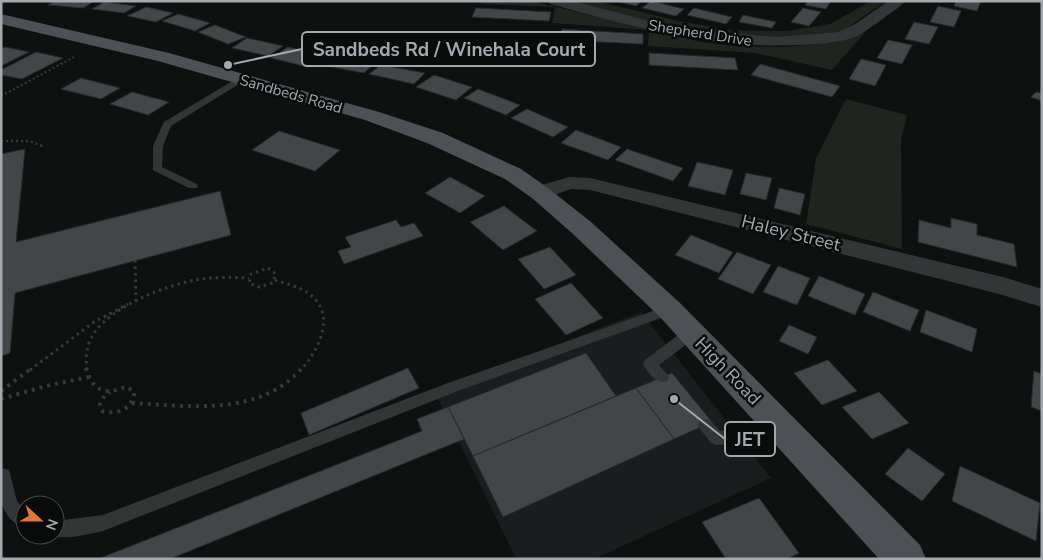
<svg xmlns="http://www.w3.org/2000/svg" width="1043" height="560" viewBox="0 0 1043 560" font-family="'Nunito Sans',sans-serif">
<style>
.built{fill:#1b1c1d}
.green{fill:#1f241e}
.building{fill:#434648;stroke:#292a2c}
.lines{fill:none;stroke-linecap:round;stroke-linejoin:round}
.path-far3{stroke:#373a3c;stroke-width:2;stroke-dasharray:2 2.5;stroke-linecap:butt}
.path-far2{stroke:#373a3c;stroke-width:2.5;stroke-dasharray:2 3;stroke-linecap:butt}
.path-far1{stroke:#373a3c;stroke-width:3;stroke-dasharray:2.5 4;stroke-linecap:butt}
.path{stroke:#373a3c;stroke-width:4;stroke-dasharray:3 5;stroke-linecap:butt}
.service{fill:#333537;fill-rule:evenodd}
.minor{fill:#333537;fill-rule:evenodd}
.primary{fill:#4d5054;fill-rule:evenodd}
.labels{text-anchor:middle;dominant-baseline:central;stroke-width:5;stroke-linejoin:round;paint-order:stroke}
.far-street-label{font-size:15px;fill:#a2aab0;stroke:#0a0b0b}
.street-label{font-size:18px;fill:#a2aab0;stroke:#0a0b0b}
.leader{fill:none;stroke:#a2aab0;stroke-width:2}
.callout-dot{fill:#a2aab0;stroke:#0a0b0b;stroke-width:2}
.callout{fill:#0a0b0b;stroke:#a2aab0;stroke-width:2}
.callout-label{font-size:19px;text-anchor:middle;font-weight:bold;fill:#a2aab0}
</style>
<rect width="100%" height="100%" fill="#0f1010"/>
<polygon class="built" points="641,312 771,478 594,559 516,559 435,392"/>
<g class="green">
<polygon points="481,1 532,1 701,42 737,46 782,47 837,42 867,30 832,70 755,53 648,46 649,30 552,23 555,7 481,4"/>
<polygon points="566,1 596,1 678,21 731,30 764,31 787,31 830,24 871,1 886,1 841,32 763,39 659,25"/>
<polygon points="846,99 907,115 901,140 902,249 806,224 816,159"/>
</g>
<g class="building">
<polygon points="55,1 95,1 83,8 48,5"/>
<polygon points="615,1 642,1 636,6"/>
<polygon points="651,1 684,9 676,16 642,8"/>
<polygon points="808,1 831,1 826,9 805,5"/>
<polygon points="956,1 981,1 977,11 954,6"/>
<polygon points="104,2 136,6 124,13 92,9"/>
<polygon points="938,6 961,11 954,27 930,22"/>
<polygon points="146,7 173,13 156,22 127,16"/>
<polygon points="476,8 551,12 549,21 472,17"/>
<polygon points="694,8 732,17 726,24 687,15"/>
<polygon points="803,8 821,12 809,26 791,22"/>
<polygon points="178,14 210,23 195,31 162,21"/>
<polygon points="743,15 776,22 772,28 739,22"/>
<polygon points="914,22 938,27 929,44 905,39"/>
<polygon points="215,25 246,37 228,44 198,32"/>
<polygon points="562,29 643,34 643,44 560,40"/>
<polygon points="247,38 283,46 268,56 232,48"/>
<polygon points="888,40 912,45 902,64 877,58"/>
<polygon points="5,47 29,52 1,66 1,49"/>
<polygon points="288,47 325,56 308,67 271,58"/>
<polygon points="36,52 63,58 22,79 1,75 1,70"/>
<polygon points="337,52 379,59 364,73 321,65"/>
<polygon points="649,53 735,58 738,70 649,65"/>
<polygon points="861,59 886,65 875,86 849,79"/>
<polygon points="760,64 840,86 832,97 751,75"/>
<polygon points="381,65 425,73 414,84 369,74"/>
<polygon points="434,75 472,87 456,100 416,87"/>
<polygon points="81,78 120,88 101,99 61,89"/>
<polygon points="478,89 520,105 506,115 464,98"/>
<polygon points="132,92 169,102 148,115 110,104"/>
<polygon points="1036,92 1042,93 1042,101 1031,97"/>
<polygon points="527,109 568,127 553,137 511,118"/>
<polygon points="576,130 621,147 608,160 561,143"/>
<polygon points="279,131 340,150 315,171 252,150"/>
<polygon points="25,149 16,242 220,191 231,235 15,293 10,353 1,356 1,154"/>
<polygon points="627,149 683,168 673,181 615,160"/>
<polygon points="697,162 733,170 725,195 688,186"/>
<polygon points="746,173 772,178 766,200 740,194"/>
<polygon points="450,177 485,196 460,213 425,193"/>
<polygon points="779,188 805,194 800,215 774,208"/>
<polygon points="504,206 537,231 503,250 470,222"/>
<polygon points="951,218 977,224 977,235 1014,244 1017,267 918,242 919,220 951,228"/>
<polygon points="396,220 401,227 414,223 423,236 344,264 338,251 351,247 345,237"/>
<polygon points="691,235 733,252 719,273 675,255"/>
<polygon points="550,247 576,275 544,289 518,259"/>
<polygon points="737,252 771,265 753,294 718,279"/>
<polygon points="778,266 810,278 797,305 763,292"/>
<polygon points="819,276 865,294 855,315 808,296"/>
<polygon points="571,283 603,318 566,335 535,299"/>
<polygon points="873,292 919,310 910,331 863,312"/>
<polygon points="926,310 977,329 972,352 920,332"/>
<polygon points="789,325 817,337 808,354 779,341"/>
<polygon points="586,353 616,396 473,456 448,407"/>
<polygon points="828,360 857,391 822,405 794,373"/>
<polygon points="408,368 419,388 309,435 301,413"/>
<polygon points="1034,371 1042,374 1042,411 1031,407"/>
<polygon points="672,373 712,422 674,439 636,388"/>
<polygon points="636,388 674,439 503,517 473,456"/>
<polygon points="879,392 909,423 872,439 842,407"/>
<polygon points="448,407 464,439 170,559 98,559 422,431 417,419"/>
<polygon points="908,448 945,474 922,501 885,474"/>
<polygon points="960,466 1040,503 1036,541 952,501"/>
<polygon points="759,498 799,553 787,559 726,559 702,522"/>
</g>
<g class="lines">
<polyline class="path-far3" points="1,96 74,57"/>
<polyline class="path-far2" points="1,141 29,141 45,147"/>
<g class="path-far1">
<polyline points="135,260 136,301"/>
<polygon points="268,268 276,274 272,283 259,287 249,283 251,274"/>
<path d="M275,280C283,283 293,285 301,289C339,307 322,346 301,370"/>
<polyline points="30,370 94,322 128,304"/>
<path d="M87,370C85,357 87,343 94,333C113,306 164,286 195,280C213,277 231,277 249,278"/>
</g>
<g class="path">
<path d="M86,368C89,380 96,392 110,391C116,391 121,388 126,387L134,391C135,409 117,415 102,411L100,404L105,395L110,392"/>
<polyline points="1,391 32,368"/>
<polyline points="1,399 46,386 89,377"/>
<path d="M132,403C189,406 260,417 302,368"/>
</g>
<g class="service">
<polygon points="241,76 245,79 244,81 171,126 163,146 162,167 197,184 198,186 197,188 189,188 153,170 153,146 164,122"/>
<path d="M670,305L675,307L677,310L675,313L458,391L103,531C87,534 65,541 49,535H55V521L103,515L448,383Z"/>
<path d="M691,328L696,329L698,333L696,337L659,365L669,377L667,381C656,385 648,373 643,364L645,360L686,329Z"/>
<polygon points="705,419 710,420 720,431 784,428 789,430 792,435 789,440 784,442 716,445 711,443 697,425 700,420"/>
<path d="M1,468L9,470L17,501L25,511V528C11,523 6,515 1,502Z"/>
</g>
<g class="minor">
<path d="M548,1H573L649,21L713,32L777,37L838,32L857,23L888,1H905C900,8 891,12 884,18C874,25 864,33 852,38C834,44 815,44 796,45C712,49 630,26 550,4Z"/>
<polygon points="569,177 590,178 1003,277 1042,289 1042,307 999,294 590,190 571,189 540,200 532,198 529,193 532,188"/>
</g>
<polygon class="primary" points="1,14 169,53 379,112 443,133 521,169 548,188 591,222 680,303 920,545 926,559 879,559 660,317 573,234 532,198 505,179 427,143 365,120 158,61 1,24"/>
</g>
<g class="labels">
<g class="far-street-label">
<text transform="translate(700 33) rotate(9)">Shepherd Drive</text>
<text transform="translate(291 94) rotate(16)">Sandbeds Road</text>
</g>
<g class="street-label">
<text transform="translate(791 233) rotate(14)">Haley Street</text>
<text transform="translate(728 371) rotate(46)">High Road</text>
</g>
</g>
<path class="leader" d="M228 65L302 49M674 399L725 439"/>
<g class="callout-dot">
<circle cx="228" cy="65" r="5"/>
<circle cx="674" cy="399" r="5"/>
</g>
<g class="callout">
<rect x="302" y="32" width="293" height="34" rx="5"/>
<rect x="725" y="422" width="50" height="34" rx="5"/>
</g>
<g class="callout-label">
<text x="449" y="56">Sandbeds Rd / Winehala Court</text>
<text x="750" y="446">JET</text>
</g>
<rect width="1043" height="560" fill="none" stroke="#a2aab0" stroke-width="5"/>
<g transform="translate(40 520) rotate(111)"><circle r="24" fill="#0a0b0b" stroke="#474b4d"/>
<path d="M0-4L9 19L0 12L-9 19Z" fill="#dd783a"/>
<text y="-8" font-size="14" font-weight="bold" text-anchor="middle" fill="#a2aab0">N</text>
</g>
</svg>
